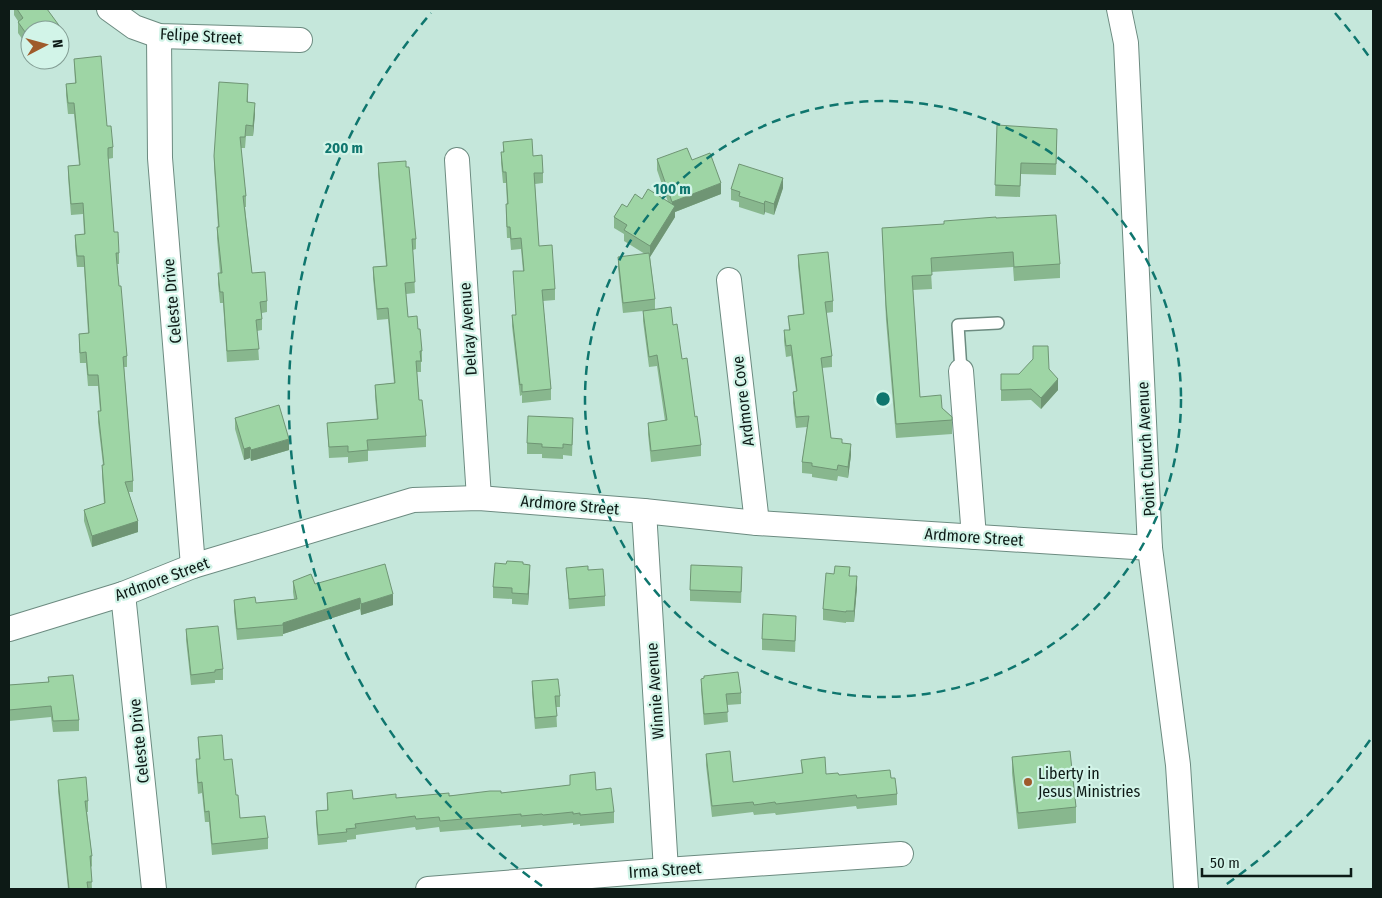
<svg xmlns="http://www.w3.org/2000/svg" width="1382" height="898" viewBox="0 0 1382 898" font-family="'Fira Sans Condensed',sans-serif">
<style>
.lines{fill:none;stroke-linecap:round;stroke-linejoin:round}
.lane-casing{stroke:#6c8b80;stroke-width:14}
.street-casing{stroke:#6c8b80;stroke-width:26}
.lane{stroke:#fff;stroke-width:11}
.street{stroke:#fff;stroke-width:24}
.wall{fill:#88b78e}
.shaded-wall{fill:#6f9574}
.building{fill:#9ed5a5;stroke:#6f9574}
.ring{fill:none;stroke:#0f766e;stroke-width:2.5;stroke-dasharray:9 6}
.poi-dot{fill:#9f5b2b;stroke:#d2f4e8;stroke-width:2}
.labels{text-anchor:middle;dominant-baseline:central;stroke-width:4.5;stroke-linejoin:round;paint-order:stroke}
.street-label{font-size:16px;fill:#0d1a16;stroke:#d2f4e8}
.poi-label{font-size:16px;fill:#0d1a16;stroke:#d2f4e8;text-anchor:start}
.centre{fill:#0f766e;stroke:#d2f4e8;stroke-width:2.5}
.ring-label{font-size:15px;text-anchor:middle;font-weight:bold;fill:#0f766e;stroke:#d2f4e8;stroke-width:4.5;stroke-linejoin:round;paint-order:stroke}
</style>
<rect width="100%" height="100%" fill="#c5e7db"/>
<g class="lines">
<defs>
<polyline id="lane" points="961,371 958,325 998,323"/>
<g id="street">
<polyline points="109,9 134,27 159,36 300,40"/>
<polyline points="1119,9 1126,43 1150,548 1178,765 1186,889"/>
<polyline points="159,36 160,158 193,566"/>
<polyline points="457,160 479,498"/>
<polyline points="729,280 757,523"/>
<polyline points="961,371 974,537"/>
<polyline points="644,511 666,870"/>
<polyline points="123,594 154,889"/>
<polyline points="9,629 123,594 193,566 413,500 479,498 644,511 757,523 1150,548"/>
<polyline points="428,889 666,870 901,854"/>
</g>
</defs>
<use href="#lane" class="lane-casing"/>
<use href="#street" class="street-casing"/>
<use href="#lane" class="lane"/>
<use href="#street" class="street"/>
</g>
<g class="wall">
<polygon points="14,9 47,9 66,46 30,30 30,50 18,33 18,21 14,15"/>
<polygon points="74,59 107,126 113,147 113,158 108,159 114,232 119,253 119,264 117,264 119,286 127,356 127,367 124,367 133,481 133,492 129,492 138,532 92,547 84,521 84,510 104,504 102,476 102,465 103,465 98,422 98,411 100,411 98,386 88,386 86,363 80,363 79,345 79,334 88,333 84,267 77,267 75,246 75,235 84,234 83,214 71,215 68,177 68,166 79,165 74,114 68,114 66,95 66,84 75,83"/>
<polygon points="248,94 248,102 255,113 253,136 246,136 245,148 241,148 246,196 246,207 245,207 252,273 267,301 267,312 262,313 262,330 257,331 259,360 227,362 223,303 220,303 218,284 218,273 220,273 217,238 217,227 218,227 214,166 214,156"/>
<polygon points="997,125 1057,140 1056,175 1021,174 1020,197 995,196"/>
<polygon points="503,142 533,156 543,173 543,183 535,184 539,246 555,289 555,300 543,301 551,389 551,400 522,403 522,395 520,396 512,326 512,315 516,315 513,271 523,271 521,249 511,250 510,238 507,238 506,215 506,204 507,204 506,183 503,183 501,163 501,152 503,152"/>
<polygon points="657,159 692,160 721,194 675,212 675,217 650,257 655,299 655,309 673,325 695,417 701,445 701,456 651,462 648,434 648,423 665,421 657,366 649,367 643,321 643,311 623,313 618,268 618,257 645,254 624,241 624,234 614,228 614,217 627,207 642,199 668,202 657,170"/>
<polygon points="378,163 416,239 416,249 413,250 415,293 406,294 408,317 418,329 422,351 422,362 421,362 421,372 417,372 419,400 426,436 426,447 368,451 368,461 348,463 348,457 329,458 327,423 377,420 375,396 375,385 394,383 388,319 377,320 373,278 373,267 386,266 378,174"/>
<polygon points="783,188 774,215 765,212 764,215 739,207 739,202 731,200 731,189"/>
<polygon points="996,218 1060,264 1060,278 1014,281 1013,267 931,272 932,289 913,290 920,397 942,408 952,417 952,434 896,438 886,320 882,228 944,224"/>
<polygon points="798,255 833,301 833,312 826,313 832,356 832,367 822,368 831,438 842,443 851,455 848,478 838,476 837,481 812,477 812,474 802,473 802,462 807,427 796,428 793,403 793,392 796,391 791,356 786,357 784,341 784,330 789,330 788,316 803,314 798,266"/>
<polygon points="1049,369 1058,390 1041,409 1031,400 1001,401 1001,374 1019,374"/>
<polygon points="235,418 289,450 251,461 250,458 244,460 235,429"/>
<polygon points="573,429 572,456 563,455 563,459 542,458 542,454 527,454 527,443"/>
<polygon points="523,564 530,576 528,605 512,604 512,599 493,598 493,587"/>
<polygon points="566,568 588,570 605,596 605,606 569,609"/>
<polygon points="850,576 857,587 854,622 846,622 846,623 823,620 823,609"/>
<polygon points="742,578 741,603 690,601 690,590"/>
<polygon points="293,581 315,584 393,605 361,615 360,609 283,634 283,636 237,640 234,611 234,600 256,603 294,599 293,592"/>
<polygon points="796,627 795,652 762,650 762,639"/>
<polygon points="186,629 223,669 223,680 215,680 215,683 191,685 186,640"/>
<polygon points="48,677 79,720 79,731 53,732 51,717 9,721 9,685 48,682"/>
<polygon points="701,679 741,693 741,704 727,705 728,722 704,725 701,690"/>
<polygon points="532,681 560,696 560,707 556,707 557,727 535,729 532,692"/>
<polygon points="198,737 224,760 236,795 240,818 268,838 268,849 212,855 209,822 205,822 202,793 198,794 196,770 196,759 199,759"/>
<polygon points="706,754 733,782 802,774 801,760 826,774 891,778 897,794 897,805 857,809 856,806 776,815 775,813 754,815 753,812 712,817 706,765"/>
<polygon points="1012,757 1076,807 1076,823 1018,829 1012,773"/>
<polygon points="570,775 596,790 614,812 614,823 580,826 580,824 573,825 573,823 543,826 542,825 521,827 521,825 440,832 439,827 416,830 415,827 356,835 356,839 347,840 347,842 318,845 316,822 316,811 327,810 327,793 353,799 396,798 501,793 570,785"/>
<polygon points="58,780 88,801 88,812 87,812 92,856 92,866 91,867 92,889 68,889 58,791"/>
</g>
<g class="shaded-wall">
<polygon points="66,35 66,46 60,50 60,39"/>
<polygon points="40,60 46,60 40,64"/>
<polygon points="255,103 255,113 253,136 253,126"/>
<polygon points="783,178 783,188 774,215 774,204"/>
<polygon points="721,183 721,194 675,212 675,217 650,257 650,246 672,211 672,202"/>
<polygon points="765,201 765,212 764,215 764,204"/>
<polygon points="1058,379 1058,390 1041,409 1041,398"/>
<polygon points="289,439 289,450 251,461 251,450"/>
<polygon points="851,444 851,455 848,478 848,467"/>
<polygon points="250,447 250,458 244,460 244,449"/>
<polygon points="138,521 138,532 92,547 92,536"/>
<polygon points="530,565 530,576 528,605 528,594"/>
<polygon points="857,576 857,587 854,622 854,611"/>
<polygon points="393,594 393,605 361,615 361,604"/>
<polygon points="360,598 360,609 283,634 283,623"/>
</g>
<g class="building">
<polygon points="17,9 47,9 66,35 60,39 60,30 30,30 30,39 18,22 23,18"/>
<polygon points="101,56 107,126 111,126 113,147 108,148 108,155 114,232 118,232 119,253 116,253 119,286 121,286 127,356 123,357 133,481 125,482 138,521 92,536 84,510 105,503 102,465 104,465 98,411 101,411 98,375 88,375 86,352 80,353 79,334 89,333 84,256 77,256 75,235 85,234 83,203 71,204 68,166 80,165 74,103 68,103 66,84 76,83 74,59"/>
<polygon points="219,82 248,84 247,102 255,103 253,126 246,125 245,137 240,137 246,196 243,196 252,273 265,272 267,301 260,302 262,319 256,320 259,349 227,351 223,292 220,292 218,273 222,273 217,227 219,227 214,156"/>
<polygon points="997,125 1057,129 1056,164 1021,163 1020,186 995,185"/>
<polygon points="532,139 533,156 542,155 543,173 534,173 539,246 552,245 555,289 542,290 551,389 522,392 522,384 520,385 512,315 516,315 513,271 524,271 521,238 511,239 510,227 507,227 506,204 508,204 506,172 503,172 501,152 504,152 503,142"/>
<polygon points="687,148 692,160 710,153 721,183 672,202 657,159"/>
<polygon points="406,161 406,167 409,167 416,239 412,239 415,282 405,283 408,317 417,316 418,329 420,329 422,351 420,351 421,361 416,361 419,400 422,400 426,436 367,440 368,450 348,452 348,446 329,447 327,423 378,419 375,385 395,383 388,308 377,309 373,267 387,266 378,163"/>
<polygon points="739,164 783,178 774,204 765,201 764,204 739,196 740,192 731,189"/>
<polygon points="648,189 675,206 650,246 624,230 627,225 614,217 622,204 627,207 635,194 642,199"/>
<polygon points="1056,215 1060,264 1014,267 1013,252 931,258 932,275 912,276 920,397 941,395 942,408 952,417 952,420 896,424 886,305 882,228 944,224 944,221 996,217 996,218"/>
<polygon points="828,252 833,301 825,302 832,356 821,358 831,438 842,439 842,443 851,444 848,467 838,465 837,470 812,466 812,463 802,462 809,416 796,417 793,392 797,391 791,345 786,346 784,330 790,330 788,316 804,314 798,255"/>
<polygon points="649,253 655,299 623,303 618,257"/>
<polygon points="671,307 673,325 677,324 682,359 687,358 695,417 697,416 701,445 651,451 648,423 667,420 657,355 649,357 643,311"/>
<polygon points="1033,346 1048,346 1049,369 1058,379 1041,398 1031,389 1001,390 1001,374 1019,374 1033,359"/>
<polygon points="279,405 289,439 251,450 250,447 244,449 235,418"/>
<polygon points="528,416 573,418 572,445 563,444 563,448 542,447 542,444 527,443"/>
<polygon points="507,561 523,562 523,564 530,565 528,594 512,593 512,588 493,587 495,563 506,564"/>
<polygon points="385,564 393,594 361,604 360,598 283,623 283,625 237,629 234,600 255,597 256,603 297,599 293,581 311,574 315,584"/>
<polygon points="691,565 742,567 741,592 690,590"/>
<polygon points="588,566 588,570 603,569 605,596 569,599 566,568"/>
<polygon points="835,566 850,567 849,576 857,576 854,611 846,611 846,612 823,609 826,573 834,574"/>
<polygon points="763,614 796,616 795,641 762,639"/>
<polygon points="218,626 223,669 215,670 215,672 191,675 186,629"/>
<polygon points="738,672 741,693 726,694 728,712 704,714 701,679 704,678 704,676"/>
<polygon points="73,675 79,720 53,721 51,706 9,710 9,685 49,682 48,677"/>
<polygon points="558,679 560,696 555,696 557,716 535,718 532,681"/>
<polygon points="222,735 224,760 232,759 236,795 238,795 240,818 265,816 268,838 212,844 209,811 205,812 202,782 198,783 196,759 200,759 198,737"/>
<polygon points="730,751 733,782 803,773 801,760 825,757 826,774 838,773 839,775 890,770 891,778 895,778 897,794 857,798 856,795 776,804 775,802 754,805 753,802 712,806 706,754"/>
<polygon points="1070,751 1076,807 1018,813 1012,757"/>
<polygon points="595,772 596,790 611,788 614,812 580,815 580,813 573,814 573,812 543,815 542,814 521,816 521,814 440,821 439,817 416,819 415,816 355,824 356,828 346,829 347,832 318,835 316,811 328,810 327,793 352,790 353,799 396,794 396,798 449,793 449,796 490,791 501,791 501,793 570,785 570,775"/>
<polygon points="86,777 88,801 85,801 92,856 90,856 92,882 87,882 88,889 69,889 58,780"/>
</g>
<g class="ring">
<circle cx="883" cy="399" r="298"/>
<path d="M1370 740A595 595 0 0 1 1224 886M542 886A595 595 0 0 1 431 13M1335 13A595 595 0 0 1 1370 58"/>
</g>
<circle class="poi-dot" cx="1028" cy="782" r="5"/>
<g class="labels">
<g class="street-label">
<text transform="translate(201 36) rotate(3)">Felipe Street</text>
<text transform="translate(172 301) rotate(-95)">Celeste Drive</text>
<text transform="translate(468 329) rotate(-94)">Delray Avenue</text>
<text transform="translate(743 401) rotate(-97)">Ardmore Cove</text>
<text transform="translate(1146 449) rotate(-93)">Point Church Avenue</text>
<text transform="translate(570 505) rotate(5)">Ardmore Street</text>
<text transform="translate(974 537) rotate(4)">Ardmore Street</text>
<text transform="translate(162 579) rotate(-20)">Ardmore Street</text>
<text transform="translate(655 691) rotate(-94)">Winnie Avenue</text>
<text transform="translate(139 741) rotate(-96)">Celeste Drive</text>
<text transform="translate(665 870) rotate(-4)">Irma Street</text>
</g>
<g class="poi-label">
<text x="1038" y="773">Liberty in<tspan x="1038" dy="18">Jesus Ministries</tspan></text>
</g>
</g>
<circle cx="883" cy="399" r="8" class="centre"/>
<g class="ring-label">
<text x="344" y="153">200 m</text>
<text x="672" y="194">100 m</text>
</g>
<rect width="1382" height="898" fill="none" stroke="#0d1a16" stroke-width="20"/>
<g transform="translate(45 45) rotate(84)"><circle r="24" fill="#d2f4e8" stroke="#839d94"/>
<path d="M0-4L9 19L0 12L-9 19Z" fill="#9f5b2b"/>
<text y="-8" font-size="14" font-weight="bold" text-anchor="middle" fill="#0d1a16">N</text>
</g>
<path d="M1202 868v8h149v-8" fill="none" stroke="#0d1a16" stroke-width="2.5"/>
<text x="1210" y="868" font-size="15" fill="#0d1a16" stroke="#d2f4e8" stroke-width="4" paint-order="stroke">50 m</text>
</svg>
